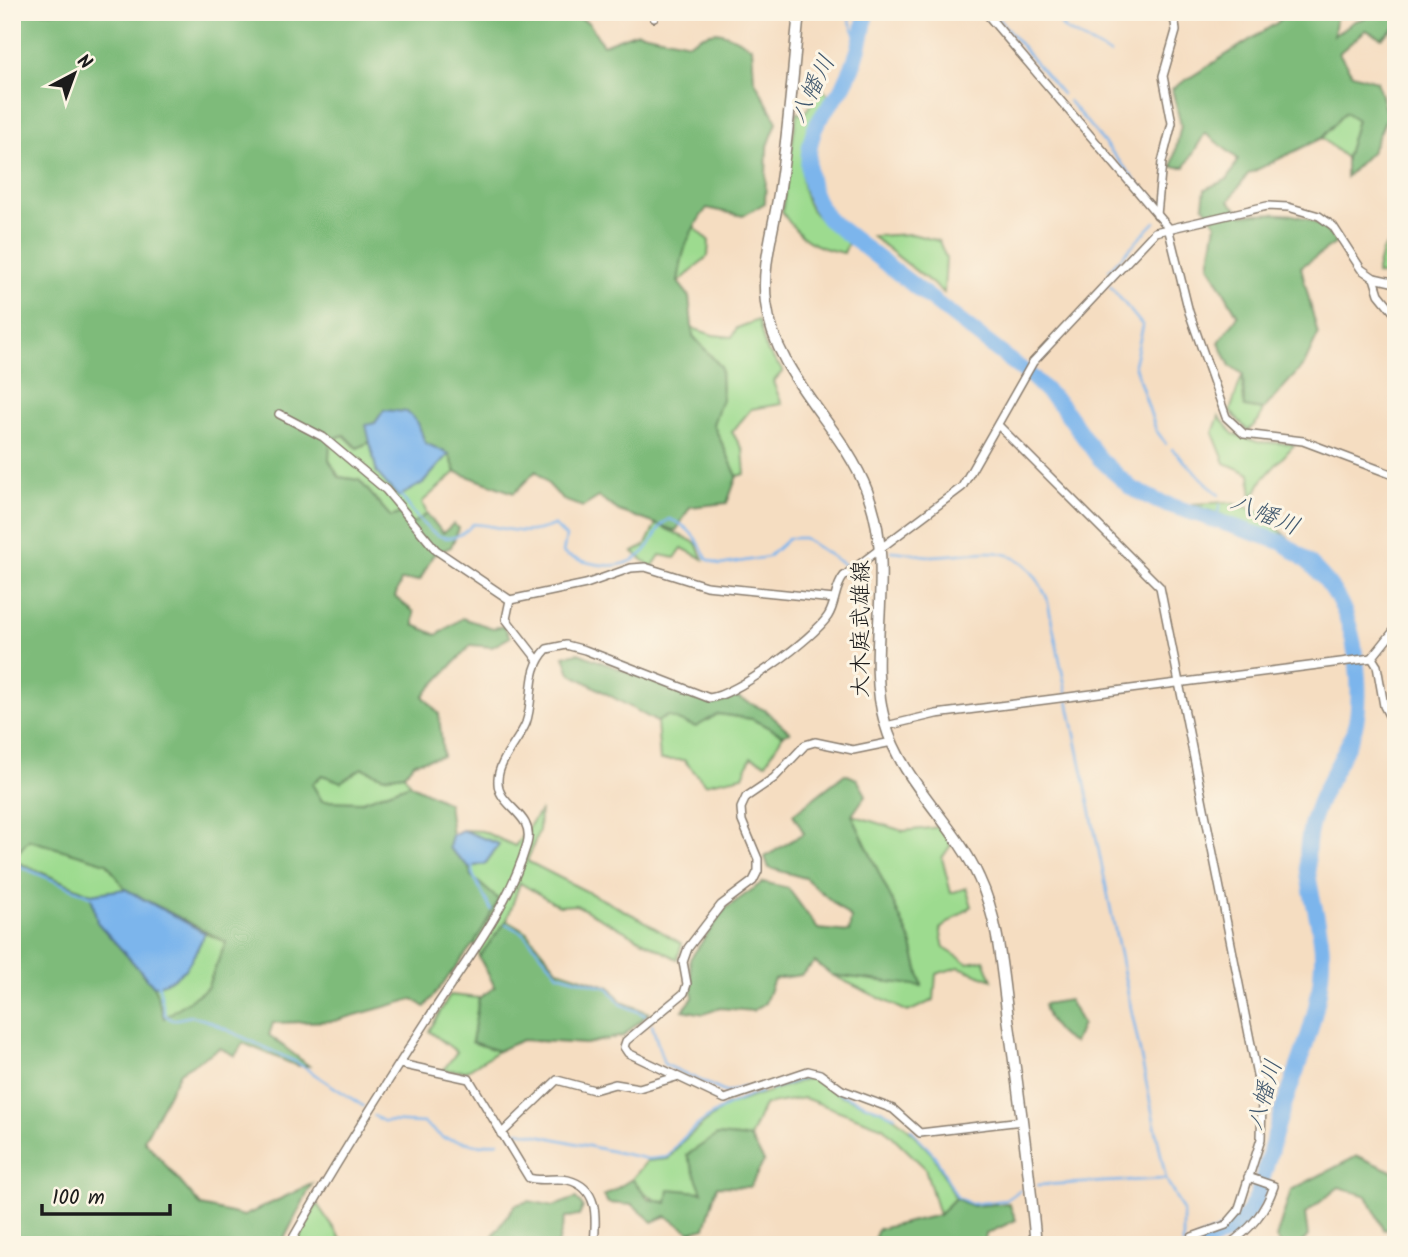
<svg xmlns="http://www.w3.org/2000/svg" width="1408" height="1257" viewBox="0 0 1408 1257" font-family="Kalam,'Klee One',sans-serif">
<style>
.green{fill:#9ddb8f;stroke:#5c7c56;stroke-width:2}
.forest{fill:#7ebb7a;stroke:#4d6c4b;stroke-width:2}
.water{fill:#7cb5ec;stroke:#4c6884;stroke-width:2}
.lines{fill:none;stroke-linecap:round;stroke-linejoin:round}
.stream{stroke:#7cb5ec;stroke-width:2.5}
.river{stroke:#7cb5ec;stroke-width:16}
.street-casing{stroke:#887c6e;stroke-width:10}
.secondary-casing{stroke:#887c6e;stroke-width:13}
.street{stroke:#fff;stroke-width:7}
.secondary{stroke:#fff;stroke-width:10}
.labels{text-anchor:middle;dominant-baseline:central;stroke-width:6;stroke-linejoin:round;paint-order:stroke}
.street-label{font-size:23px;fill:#1c1c1c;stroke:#fcf5e5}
.water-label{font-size:24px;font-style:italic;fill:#42596f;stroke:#fcf5e5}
</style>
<rect width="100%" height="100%" fill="#fcf5e5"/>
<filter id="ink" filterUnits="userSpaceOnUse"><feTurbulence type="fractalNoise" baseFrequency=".0143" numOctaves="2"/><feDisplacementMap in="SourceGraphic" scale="14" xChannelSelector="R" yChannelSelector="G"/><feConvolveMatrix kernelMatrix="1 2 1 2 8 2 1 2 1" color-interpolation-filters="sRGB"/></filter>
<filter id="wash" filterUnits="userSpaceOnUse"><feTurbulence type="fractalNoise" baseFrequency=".00686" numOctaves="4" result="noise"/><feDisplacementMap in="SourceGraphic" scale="28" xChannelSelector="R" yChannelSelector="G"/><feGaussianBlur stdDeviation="1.57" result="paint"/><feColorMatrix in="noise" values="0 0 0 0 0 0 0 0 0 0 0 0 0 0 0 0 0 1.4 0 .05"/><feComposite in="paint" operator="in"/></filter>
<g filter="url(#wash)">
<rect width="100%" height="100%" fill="#f5ddc1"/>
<g class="green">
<path d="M822,88L829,95C809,124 791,174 811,209C820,222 835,232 848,242L844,253C812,247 800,239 782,212L797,112L803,115Z"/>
<polygon points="1345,112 1357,119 1346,158 1322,138"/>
<polygon points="693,226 709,241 708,256 678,283 683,249"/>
<polygon points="1396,233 1396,276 1376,274 1382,251"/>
<polygon points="912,234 939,241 946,258 944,293 872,236"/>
<polygon points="758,320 766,349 783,371 773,382 782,404 751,409 732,432 743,450 745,474 737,476 713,424 722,399 721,367 693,336 692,328 713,335 732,337 737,328"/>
<polygon points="1243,373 1244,407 1263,410 1259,420 1248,431 1230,411"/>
<polygon points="1219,416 1233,434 1257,442 1295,444 1262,480 1252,500 1250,474 1225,463 1213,433"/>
<polygon points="344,435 357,448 370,442 377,473 423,483 449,454 456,472 422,502 427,514 412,524 391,517 359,480 339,477 329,460 330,440"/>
<polygon points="1227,502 1257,510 1289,539 1191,504"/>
<polygon points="656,524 696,543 703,559 682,548 675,558 660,555 652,567 633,552 645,546"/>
<polygon points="718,714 752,719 783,735 766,763 751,757 743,776 705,784 684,760 660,760 657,722 667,716 696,727"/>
<polygon points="362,768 384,777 404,774 410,784 360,802 322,801 312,784 322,775 341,781"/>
<polygon points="540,811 539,831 527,861 633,915 682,944 677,959 576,905 559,906 520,883 507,920 479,957 475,942 499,900 471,876 469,867 485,864 499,845 462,830 482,831 515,846"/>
<polygon points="852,815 903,831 940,827 951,845 942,858 951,893 966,888 972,906 940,929 944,948 968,963 984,960 992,980 959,967 936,974 934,1000 908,1012 832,975 922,985 911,941"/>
<polygon points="29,839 107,863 125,889 91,894 12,860"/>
<path d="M205,933L226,942L207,988L164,1019L154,986C187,978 191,961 205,933Z"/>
<polygon points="450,995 479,998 472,1042 498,1051 466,1071 443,1070 457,1052 429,1031"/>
<path d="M813,1077L840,1095L888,1113L905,1125L934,1156L955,1198L939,1215L925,1168L883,1127L804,1098L764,1105L750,1138L717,1135L702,1192C666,1204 657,1210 632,1179L647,1161L668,1159L683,1141L725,1106Z"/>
<polygon points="317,1204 343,1242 342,1245 295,1245"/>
</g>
<g class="forest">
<path d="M12,12H569L589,23L603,45L637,32L689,43C717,24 724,33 752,47L754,79L777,122L767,149L765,203L743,216L707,208C688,232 682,252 678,282L689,296L693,336L721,367L722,399L713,424L737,476L727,503L690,507L676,531L619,511L599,497L583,507L563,500L536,471L514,493L456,472L449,454L425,443L418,424L384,410L375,423L370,442L357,448L344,435L330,440L329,460L339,477L359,480L391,517L401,513L412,524L427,514L443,533L453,524L459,528L451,547L433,555L420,580L401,581L395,597L414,612V625L437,635L462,618L493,628L504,626L510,637L492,647L471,645L423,696L439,714L443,756L415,762L404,774L384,777L362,768L341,782L322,775L312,784L322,801L360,802L410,784L448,803L452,835L449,848L469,867L471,876L499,900L475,942L425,1007L413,999L334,1021L273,1023L269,1035L309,1066H297L243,1043L235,1056L220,1048L180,1072L144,1140L201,1206L244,1216L312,1184L281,1245H12V860L91,894L97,922L154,986L164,1018L207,988L226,942L125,889L107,863L29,840L12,857Z"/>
<path d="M1285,12H1337L1334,35L1355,21L1372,16L1370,12H1396V26L1382,38L1366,30L1339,53L1352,74L1377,81L1387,117L1372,151L1346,177V158L1357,120L1345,112L1322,138L1248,174L1229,201L1243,215C1276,212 1317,210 1336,243L1301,267L1318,335L1304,365L1263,410L1244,407L1243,374L1230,366L1219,342L1238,316L1209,265L1216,224L1203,205L1205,189L1228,179L1238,159L1205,133L1185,167H1172L1181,125L1172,89L1278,22Z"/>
<polygon points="578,653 713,705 737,697 765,710 790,732 783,735 752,719 718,714 696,727 667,716 657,722 570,673 564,656"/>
<polygon points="845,774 857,779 866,795 852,815 911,941 922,986 832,975 815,962 801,975 774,979 765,1003 753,1011 720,1008 704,1014 683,1010 693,998 690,959 725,909 763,882 788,888 818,929 849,932 851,918 805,878 769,868 765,857 804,833 793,814"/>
<polygon points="507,920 527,932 558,970 610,987 622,1002 649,1013 623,1036 586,1044 522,1040 498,1051 472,1042 479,998 495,987 479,957"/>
<path d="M1069,1000L1082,1024L1074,1043C1060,1038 1046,1020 1044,1004Z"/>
<polygon points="717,1135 750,1138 764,1161 750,1187 717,1186 705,1228 690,1232 666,1216 653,1222 633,1205 608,1203 604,1196 632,1179 648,1199 667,1203 669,1189 702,1192 687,1155"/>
<polygon points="1357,1156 1396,1173 1396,1227 1384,1230 1367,1196 1339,1187 1305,1214 1308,1236 1300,1245 1281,1245 1276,1238 1291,1190"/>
<polygon points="576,1198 583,1207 579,1216 565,1217 558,1245 499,1245 492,1237 515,1205 529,1201 554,1206"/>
<polygon points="955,1198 972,1206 1009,1203 1016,1220 986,1234 984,1245 872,1245 878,1229 939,1215"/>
</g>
<g class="water">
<polygon points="384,410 407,412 418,423 425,443 449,454 423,483 398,497 377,473 366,425 375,423"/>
<polygon points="462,830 499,844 485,864 469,867 449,848 452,835"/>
<path d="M125,889L205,933C191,961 187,978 154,986L97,922L91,894Z"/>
</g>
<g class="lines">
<g class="stream">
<polyline points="846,12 860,45"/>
<polyline points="993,12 1062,94"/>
<polyline points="1053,12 1064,29 1110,54"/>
<polyline points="1069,101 1153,201"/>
<polyline points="1109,270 1155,222"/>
<polyline points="1110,286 1143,326 1134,364 1156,430 1166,444"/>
<polyline points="1172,449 1219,495"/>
<path d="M399,493C419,520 442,559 473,524C505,526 521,539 554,525L566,537L563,553C569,558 575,558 583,561C607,568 632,569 649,546C656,536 658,526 669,519C689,525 699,541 707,559L720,565L768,557L789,538H804L846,566"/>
<polyline points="1216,520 1220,505"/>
<path d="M891,551C904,551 918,556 930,556C984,555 1019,534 1047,598L1166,1179L1183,1211V1245"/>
<polyline points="12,863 93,897"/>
<polyline points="472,865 473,875 491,910"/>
<polyline points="506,924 524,934 558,974 608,988 621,1004 645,1015"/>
<polyline points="158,982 165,1015 172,1020 192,1016 208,1021 296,1062 363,1106"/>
<polyline points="652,1025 664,1064 727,1093 745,1086"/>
<polyline points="771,1089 812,1075 840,1094 895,1116"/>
<polyline points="374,1116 383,1121 424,1123 443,1138 481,1145 498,1142"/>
<polyline points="911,1129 935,1156 957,1197 971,1204 1006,1200 1020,1190"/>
<path d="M511,1135L519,1131L648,1159L667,1157C693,1123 722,1105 761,1092"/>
<polyline points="1038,1185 1166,1179"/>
</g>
<path class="river" d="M866,12C863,38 856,62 844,85C835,101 820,114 814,131C803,163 809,193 828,219L1033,378L1061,405L1098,457L1131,488L1157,501L1281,542C1335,576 1354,615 1358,678C1359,695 1359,715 1354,730C1339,769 1312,801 1308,843C1303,887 1324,921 1322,963C1320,1015 1299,1062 1282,1111C1273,1139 1266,1169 1257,1197C1238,1231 1234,1230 1200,1245"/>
</g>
</g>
<g filter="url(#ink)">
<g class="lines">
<defs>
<g id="street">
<polyline points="652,12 654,18"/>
<polyline points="985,12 1168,227 1189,312 1226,417 1244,434 1303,441 1396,476"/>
<polyline points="1157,215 1162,162 1172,123 1163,76 1176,31 1175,22 1168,12"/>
<polyline points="1374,278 1379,294 1396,315"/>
<polyline points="279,414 323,437 386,490 436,550 510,600 586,584 631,568 645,567 706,586 834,599"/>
<polyline points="999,426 1160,587 1262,1100 1261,1139 1238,1211 1226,1225 1192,1237"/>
<polyline points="510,600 506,619 537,659"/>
<polyline points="1372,658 1377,666 1384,706 1396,729"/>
<polyline points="1372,658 1396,628"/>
<polyline points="886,726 936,714 1372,658"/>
<polyline points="892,742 853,750 815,742 805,745 774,778 746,797 741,808 742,821 758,859 758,871 753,881 721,905 688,948 683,962 687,984 684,993 626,1041 624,1047 628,1053 725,1099 808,1071 820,1074 842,1090 893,1109 920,1133 1022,1121"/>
<path d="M400,1064L469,1079L529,1178C542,1182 555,1177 568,1180C600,1188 596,1219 594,1245"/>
<polyline points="501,1134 557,1080 594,1090 615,1084 639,1088 676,1077"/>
<path d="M289,1245C333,1168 380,1093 428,1019C465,962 508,909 527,844C536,813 496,807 498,780C498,761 519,741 526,723C535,697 526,670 547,649L566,645L585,650L709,698C735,696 814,638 828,616C836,604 834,588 844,576L962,487L1033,362L1155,232L1267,206L1288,207L1319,216L1333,226L1361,269L1374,278L1396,283"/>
<path d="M1228,1245C1251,1229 1265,1212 1274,1186L1248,1177"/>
</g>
<path id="secondary" d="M799,12C793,70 789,129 780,187C775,225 761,265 766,303C775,376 842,425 867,491C898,573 864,648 885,723C901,781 955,824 979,878C999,920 1002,973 1008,1018C1019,1094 1029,1169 1036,1245"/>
</defs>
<use href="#street" class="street-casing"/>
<use href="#secondary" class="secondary-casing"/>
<use href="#street" class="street"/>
<use href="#secondary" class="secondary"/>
</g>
</g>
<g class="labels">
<g class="street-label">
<text transform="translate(862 629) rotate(-90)">大木庭武雄線</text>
</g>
<g class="water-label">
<text transform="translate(813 89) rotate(-63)">八幡川</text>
<text transform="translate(1265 515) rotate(23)">八幡川</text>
<text transform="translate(1265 1095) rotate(-73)">八幡川</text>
</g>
</g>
<rect width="1408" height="1257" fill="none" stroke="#fcf5e5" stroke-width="42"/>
<g transform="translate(74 74) rotate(41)" stroke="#fcf5e5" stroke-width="5" paint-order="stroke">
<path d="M0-5L12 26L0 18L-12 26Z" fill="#1c1c1c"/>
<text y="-10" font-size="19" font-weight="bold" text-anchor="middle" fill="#1c1c1c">N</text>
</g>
<path d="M42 1204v10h128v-10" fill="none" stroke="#1c1c1c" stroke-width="3.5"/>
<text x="52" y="1204" font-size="21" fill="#1c1c1c" stroke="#fcf5e5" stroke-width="5" paint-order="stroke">100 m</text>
</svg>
